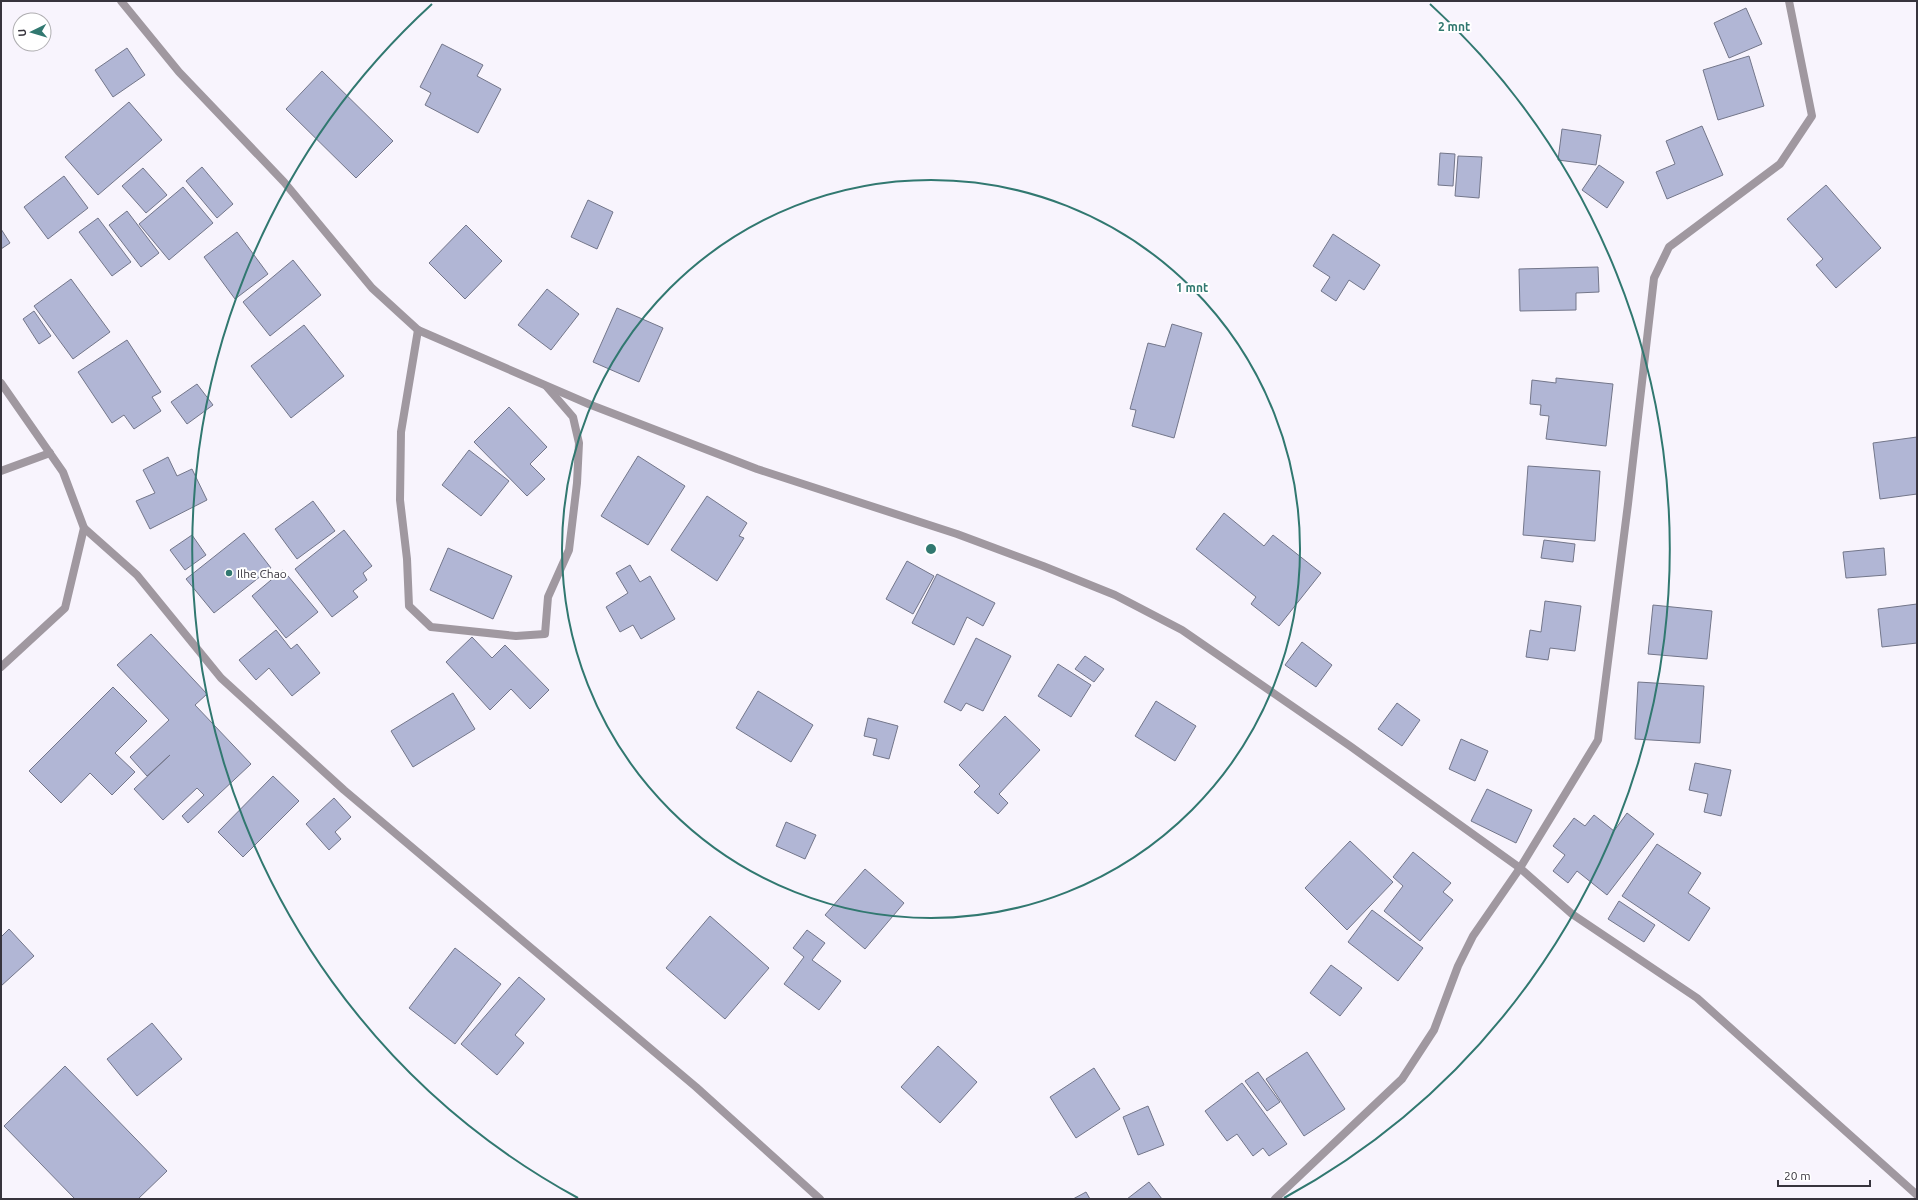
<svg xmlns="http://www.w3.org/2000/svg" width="1918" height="1200" viewBox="0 0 1918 1200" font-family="Ubuntu,sans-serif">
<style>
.building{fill:#b1b6d5;stroke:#73768a}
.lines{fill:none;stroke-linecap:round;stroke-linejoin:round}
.minor{stroke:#a098a0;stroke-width:8}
.ring{fill:none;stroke:#317870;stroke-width:2}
.poi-dot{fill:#317870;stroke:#fff;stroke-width:1.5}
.labels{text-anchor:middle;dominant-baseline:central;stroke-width:4;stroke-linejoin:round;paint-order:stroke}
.poi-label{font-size:12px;fill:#37343d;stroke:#fff;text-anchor:start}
.centre{fill:#317870;stroke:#fff;stroke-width:2}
.ring-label{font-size:12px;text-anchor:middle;font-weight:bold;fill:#317870;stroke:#fff;stroke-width:4;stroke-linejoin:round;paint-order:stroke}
</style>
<rect width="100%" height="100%" fill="#f8f4fd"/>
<g class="building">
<polygon points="1746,8 1762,44 1729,58 1714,23"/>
<polygon points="442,44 483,65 477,76 501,89 478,133 425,105 431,93 420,87"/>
<polygon points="127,48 145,75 113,97 95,70"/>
<polygon points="1749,56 1764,106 1718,120 1703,70"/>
<polygon points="322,71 393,141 356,178 286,109"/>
<polygon points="129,102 162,140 98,195 65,157"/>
<polygon points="1702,126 1723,175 1667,199 1656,172 1675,164 1666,141"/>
<polygon points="1562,129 1601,135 1596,165 1558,160"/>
<polygon points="1440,153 1455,154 1453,186 1438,185"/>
<polygon points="1458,156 1482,157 1479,198 1455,196"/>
<polygon points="1599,165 1624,182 1607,208 1582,190"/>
<polygon points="202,167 233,204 217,218 186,181"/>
<polygon points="143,168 167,195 146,213 122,186"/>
<polygon points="64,176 88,208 48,239 24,207"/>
<polygon points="1826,185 1881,248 1836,288 1816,265 1823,259 1787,219"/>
<polygon points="183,187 213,223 169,260 139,224"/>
<polygon points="588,200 613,212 597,249 571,237"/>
<polygon points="127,211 159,253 141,267 109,225"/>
<polygon points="98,218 131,262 112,276 79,232"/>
<polygon points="466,225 502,261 465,299 429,263"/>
<polygon points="1,229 10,243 1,249"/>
<polygon points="237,232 268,274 235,299 204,257"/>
<polygon points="1333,234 1380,265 1364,290 1349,280 1336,301 1321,291 1330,277 1313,266"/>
<polygon points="293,260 321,295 270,336 243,302"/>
<polygon points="1598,267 1599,292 1576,293 1576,310 1520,311 1519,269"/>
<polygon points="71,279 110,332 73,359 34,306"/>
<polygon points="547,289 579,314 551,350 518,325"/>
<polygon points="617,308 663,328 639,382 593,362"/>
<polygon points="34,311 51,336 39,344 23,319"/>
<polygon points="1172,324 1202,333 1174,438 1132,426 1136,410 1130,409 1148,343 1165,347"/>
<polygon points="304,325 344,376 291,418 251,366"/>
<polygon points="127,340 161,392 152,397 161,411 134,429 124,415 112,423 78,372"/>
<polygon points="1556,378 1613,384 1606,446 1546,439 1549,416 1540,415 1541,405 1530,404 1532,380 1556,383"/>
<polygon points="197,384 213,405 187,424 171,402"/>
<polygon points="509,407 547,447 530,464 545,479 527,496 474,442"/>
<polygon points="1917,437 1917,494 1880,499 1873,443"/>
<polygon points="469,450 509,481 481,516 442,485"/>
<polygon points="638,456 685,486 648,545 601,516"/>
<polygon points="168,457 177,476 192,469 207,500 150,529 136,501 155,493 143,470"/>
<polygon points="1528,466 1600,471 1595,541 1523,535"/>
<polygon points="707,496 747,523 739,536 744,538 717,581 671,550"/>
<polygon points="313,501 335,531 297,559 275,529"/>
<polygon points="1224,513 1264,546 1273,535 1321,573 1279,626 1251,604 1256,597 1196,549"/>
<polygon points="344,530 372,566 363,573 367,580 353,591 358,597 332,617 295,569"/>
<polygon points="244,533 271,568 214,613 186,579"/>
<polygon points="192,535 206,555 185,570 170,550"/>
<polygon points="1544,540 1575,544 1573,562 1541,558"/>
<polygon points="448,548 512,576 493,619 430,590"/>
<polygon points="1884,548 1886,575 1846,578 1843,552"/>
<polygon points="907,561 934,576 913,614 886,599"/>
<polygon points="630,565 640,582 650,576 675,619 641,639 633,625 620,632 606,607 628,593 616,573"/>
<polygon points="283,570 318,612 286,638 252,596"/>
<polygon points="937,574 995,603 983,626 967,617 954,645 912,623"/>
<polygon points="1545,601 1581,606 1575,651 1550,648 1548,660 1526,657 1530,630 1541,632"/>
<polygon points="1917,604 1917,643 1882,647 1878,609"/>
<polygon points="1653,605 1712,611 1707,659 1648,654"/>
<polygon points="276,630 291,649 297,644 320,673 292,696 269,668 256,680 239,660"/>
<polygon points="151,634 207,694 195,705 251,764 188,823 182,816 204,795 197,788 163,820 134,789 170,755 147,776 130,757 169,720 117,665"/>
<polygon points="472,637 492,658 505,645 549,690 530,709 511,689 490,710 446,662"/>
<polygon points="976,638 1011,656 983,711 966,703 961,711 944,702"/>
<polygon points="1302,642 1332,665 1316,687 1285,665"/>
<polygon points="1085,656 1104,669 1094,682 1075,669"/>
<polygon points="1058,664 1091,685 1071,717 1038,696"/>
<polygon points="1638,682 1704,686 1700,743 1635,739"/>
<polygon points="113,687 147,721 115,753 135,772 112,795 90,773 61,803 29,771"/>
<polygon points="758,691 813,725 791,762 736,728"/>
<polygon points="453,693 475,729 413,767 391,731"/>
<polygon points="1156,701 1196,726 1175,761 1135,736"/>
<polygon points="1397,703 1420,720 1402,746 1378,729"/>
<polygon points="1005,716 1040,750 999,794 1008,803 998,814 974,792 980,786 959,765"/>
<polygon points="868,718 898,726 889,759 873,755 877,739 864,736"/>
<polygon points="1461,739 1488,751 1475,781 1449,769"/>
<polygon points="1695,763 1731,770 1721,816 1704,812 1708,794 1689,790"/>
<polygon points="273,776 299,801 243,857 218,832"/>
<polygon points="1487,789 1532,810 1516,843 1471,821"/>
<polygon points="334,798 351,817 335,832 341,839 329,850 306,824"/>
<polygon points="1627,813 1654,834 1607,895 1577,871 1568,883 1553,871 1565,855 1553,846 1574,818 1585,826 1594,815 1614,831"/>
<polygon points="786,822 816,835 805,859 776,846"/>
<polygon points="1350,841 1393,882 1347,930 1305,888"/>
<polygon points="1657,844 1701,873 1688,893 1710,908 1689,941 1622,896"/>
<polygon points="1413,852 1451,883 1443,892 1453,900 1420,941 1384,911 1403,886 1393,877"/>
<polygon points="865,869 904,903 865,949 825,915"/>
<polygon points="1619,901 1655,925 1644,942 1608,919"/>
<polygon points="1372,910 1423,948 1398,981 1348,942"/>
<polygon points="710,916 769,968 725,1019 666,968"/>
<polygon points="9,929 34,956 1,986 1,937"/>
<polygon points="807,930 825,943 812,960 841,981 819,1010 784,984 804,957 793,948"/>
<polygon points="455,948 501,984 455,1044 409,1008"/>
<polygon points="1331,965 1362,988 1340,1016 1310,993"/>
<polygon points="519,977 545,999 515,1035 524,1043 497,1075 461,1044"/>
<polygon points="152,1023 182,1059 137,1096 107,1059"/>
<polygon points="938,1046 977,1082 940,1123 901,1087"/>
<polygon points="1307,1052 1345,1109 1304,1136 1266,1079"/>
<polygon points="65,1066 167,1171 138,1199 75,1199 4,1126"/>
<polygon points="1094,1068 1120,1109 1076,1138 1050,1097"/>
<polygon points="1258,1072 1280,1102 1267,1111 1245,1081"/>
<polygon points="1242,1083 1287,1144 1269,1156 1263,1148 1253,1156 1237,1134 1227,1141 1205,1111"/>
<polygon points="1148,1106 1164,1145 1138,1155 1123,1117"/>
<polygon points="1149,1182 1162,1199 1127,1199"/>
<polygon points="1086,1192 1090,1199 1073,1199"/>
</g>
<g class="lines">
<g class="minor">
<polyline points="121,1 179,72 284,182 372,288 418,330 591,405 757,469 957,534 1043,566 1115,595 1182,630 1350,746 1520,868 1572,914 1697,998 1917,1195"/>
<polyline points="418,330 401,432 400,500 407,559 409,606 431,627 516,636 545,634 548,597 569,550 577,483 579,443 573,417 547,387"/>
<polyline points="1,383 63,472 84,528 65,608 1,667"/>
<polyline points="1,471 50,453"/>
<polyline points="84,528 137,575 221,678 344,790 696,1087 820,1199"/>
<polyline points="1275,1199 1402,1079 1434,1030 1458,966 1473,936 1520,868 1598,740 1628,504 1654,278 1669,247 1780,164 1812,116 1789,1"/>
</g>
</g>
<g class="ring">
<circle cx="931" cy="549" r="369"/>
<path d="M578 1198A739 739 0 0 1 432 4M1430 4A739 739 0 0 1 1284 1198"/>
</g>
<circle class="poi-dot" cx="229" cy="573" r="4"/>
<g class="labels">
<g class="poi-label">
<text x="237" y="573">Ilhe Chao</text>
</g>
</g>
<circle cx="931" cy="549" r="6" class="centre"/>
<g class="ring-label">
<text x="1454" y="31">2 mnt</text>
<text x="1192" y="292">1 mnt</text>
</g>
<rect width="1918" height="1200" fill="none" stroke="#37343d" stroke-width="4"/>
<g transform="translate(32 32) rotate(265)"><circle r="19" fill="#ffffff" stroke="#afaeb1"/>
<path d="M0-3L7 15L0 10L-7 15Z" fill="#317870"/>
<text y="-6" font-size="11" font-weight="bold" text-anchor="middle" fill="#37343d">U</text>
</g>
<path d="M1778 1180v6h92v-6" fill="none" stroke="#37343d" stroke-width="2"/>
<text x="1784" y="1180" font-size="12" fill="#37343d" stroke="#ffffff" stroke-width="3" paint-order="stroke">20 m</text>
</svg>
